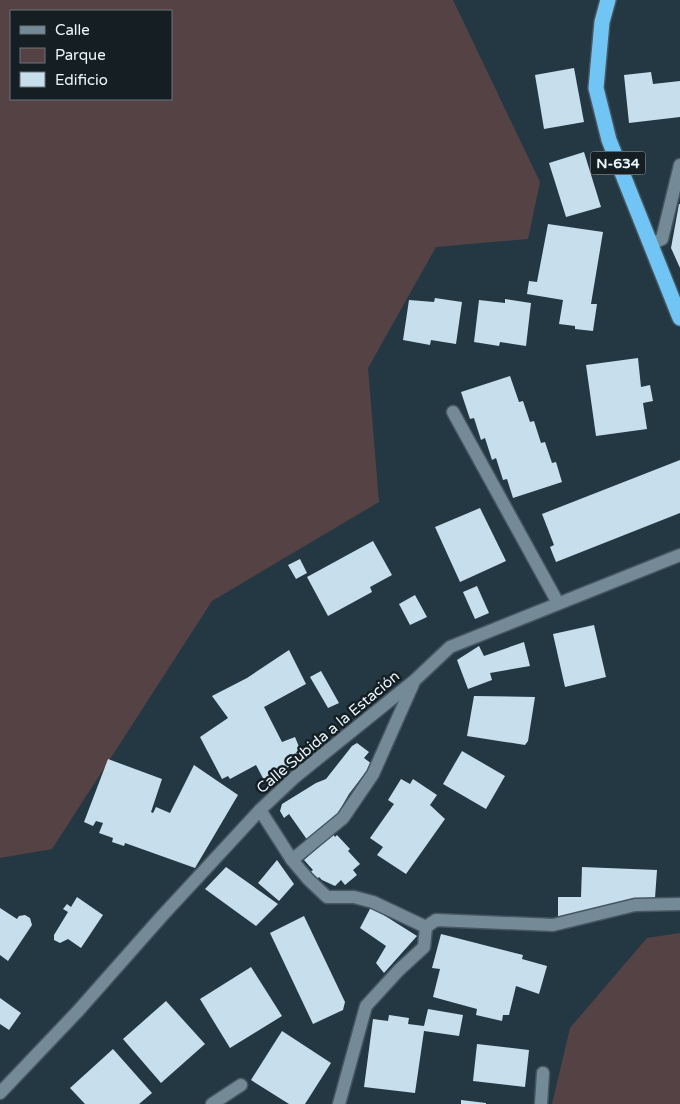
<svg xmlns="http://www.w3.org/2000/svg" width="680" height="1104" viewBox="0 0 680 1104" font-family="'Varela Round',sans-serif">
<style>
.green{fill:#554245;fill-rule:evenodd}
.building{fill:#c7deed}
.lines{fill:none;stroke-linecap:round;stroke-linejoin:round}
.minor-casing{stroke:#465761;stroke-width:15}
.highway-casing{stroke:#465761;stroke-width:18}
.minor{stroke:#748a97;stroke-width:12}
.highway{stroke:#71c5f5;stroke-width:15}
.labels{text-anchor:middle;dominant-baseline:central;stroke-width:5;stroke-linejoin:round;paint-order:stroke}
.shield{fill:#151e23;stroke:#aab5bc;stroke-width:1}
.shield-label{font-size:14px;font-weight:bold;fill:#eaf6fe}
.street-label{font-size:15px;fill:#eaf6fe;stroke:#151e23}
</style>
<rect width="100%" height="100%" fill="#243843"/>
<g class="green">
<path d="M0,0H453L540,182L528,239L436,247L368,368L379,502L212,601L52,849L0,858ZM11,11H171V99H11Z"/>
<polygon points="680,933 680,1104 552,1104 570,1028 647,938"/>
</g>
<g class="building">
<polygon points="574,68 584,122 544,129 535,75"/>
<polygon points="651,72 653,84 680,81 680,117 629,123 624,75"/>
<polygon points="584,152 601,207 566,217 549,163"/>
<polygon points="679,204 680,204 680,268 671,248"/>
<polygon points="548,224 603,232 591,304 597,304 593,331 575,329 575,326 559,324 563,300 527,294 529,281 537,282"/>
<polygon points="435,298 462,302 456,344 431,340 430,345 403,340 409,300 434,302"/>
<polygon points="505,299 531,303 526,346 500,342 499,346 474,342 479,300 505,303"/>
<polygon points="638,358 641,387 650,385 653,401 643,403 647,429 596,436 586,365"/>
<polygon points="510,376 519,402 523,401 530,422 534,421 541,443 545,442 552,463 556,462 562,482 513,498 507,479 503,480 496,458 492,460 485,438 481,440 474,418 470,419 461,392"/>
<polygon points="680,460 680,513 556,562 550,547 554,545 542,514"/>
<polygon points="480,508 506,561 460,582 435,527"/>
<polygon points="373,541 392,575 370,587 372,592 328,616 307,577"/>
<polygon points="300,559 307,573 296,579 288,565"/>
<polygon points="477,586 489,613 475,619 463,592"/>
<polygon points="415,595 427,617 410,625 399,604"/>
<polygon points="594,625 606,677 565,687 553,634"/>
<polygon points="524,642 530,666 490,673 492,680 468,689 457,660 479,646 484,656"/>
<polygon points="289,650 306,684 264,707 282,742 295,737 304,759 264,780 256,765 230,779 228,776 222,779 200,737 228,718 212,696 247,678"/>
<polygon points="321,671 339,703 328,708 310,677"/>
<polygon points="474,696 535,697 528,741 525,745 467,736"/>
<polygon points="357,743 369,752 364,758 372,764 349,794 338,813 308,841 289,814 284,818 280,811 282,804 316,783 326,779 352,746"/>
<polygon points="462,751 505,776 486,809 443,784"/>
<polygon points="108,759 162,779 151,812 153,813 156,807 170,813 194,765 238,795 195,868 125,843 124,846 112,842 113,838 99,833 103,823 96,821 93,826 84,822"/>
<polygon points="401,779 410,784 413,779 437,795 430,805 445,819 406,874 377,855 383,847 370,838 394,804 388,800"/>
<polygon points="333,834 335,837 337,835 350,849 348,851 360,864 353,870 357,875 345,885 341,880 335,886 322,880 319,877 315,881 309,873 313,870 304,860"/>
<polygon points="277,860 294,884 279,901 258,883"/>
<polygon points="226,867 278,904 256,926 205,889"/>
<polygon points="582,867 657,870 655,898 558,917 558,897 581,897"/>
<polygon points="77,897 103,915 81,948 68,939 60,943 54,940 54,935 68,912 63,909 67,904 71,907"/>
<polygon points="371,907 417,936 384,973 376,963 386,946 360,928"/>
<polygon points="0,908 17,919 19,916 25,915 30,918 32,925 8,961 0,955"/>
<polygon points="304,916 345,1002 343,1010 313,1024 270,933"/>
<polygon points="441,934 523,955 522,959 547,966 539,994 516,986 509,1015 503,1015 502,1021 476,1015 477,1009 433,997 440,969 432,968"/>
<polygon points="251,967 282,1016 230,1048 200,999"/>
<polygon points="0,998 21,1013 9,1030 0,1024"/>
<polygon points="166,1001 205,1044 161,1083 123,1039"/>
<polygon points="428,1009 463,1015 459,1036 424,1031 415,1093 364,1087 373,1019 388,1021 389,1015 409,1018 408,1024 424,1026"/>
<polygon points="282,1031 331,1063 305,1104 289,1104 251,1080"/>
<polygon points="477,1044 529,1050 525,1087 473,1081"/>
<polygon points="113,1049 152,1093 139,1104 85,1104 70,1088"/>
<polygon points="461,1100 486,1103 486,1104 461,1104"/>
</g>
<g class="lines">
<defs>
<g id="minor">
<polyline points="651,244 662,239 680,165"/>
<polyline points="453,412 558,603"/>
<polyline points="260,810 292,860 308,879 327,897 354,897 373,902 426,927"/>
<polyline points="292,860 343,818 373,774 413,684"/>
<polyline points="0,1093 78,1011 162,916 260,810 295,777 414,681 450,647 680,555"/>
<polyline points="212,1104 241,1085"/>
<polyline points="339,1104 366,1006 399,970 424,947 426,927 436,920 553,925 635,905 680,904"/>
<polyline points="541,1104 543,1073"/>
</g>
<polyline id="highway" points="608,0 602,22 596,88 609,140 680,318"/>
</defs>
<use href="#minor" class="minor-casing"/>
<use href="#highway" class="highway-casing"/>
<use href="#minor" class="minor"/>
<use href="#highway" class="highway"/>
</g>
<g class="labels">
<rect class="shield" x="590.5" y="151.5" width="55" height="23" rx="4"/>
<g class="shield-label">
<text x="618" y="163">N-634</text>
</g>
<g class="street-label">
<text transform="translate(328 732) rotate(-40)">Calle Subida a la Estación</text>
</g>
</g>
<rect x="10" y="10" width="162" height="90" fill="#151e23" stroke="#6a747b"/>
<rect x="20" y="26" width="25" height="8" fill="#748a97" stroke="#6a747b"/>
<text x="55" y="35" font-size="15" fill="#eaf6fe">Calle</text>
<rect x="20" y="48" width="25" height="15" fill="#554245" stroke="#6a747b"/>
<text x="55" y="60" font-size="15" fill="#eaf6fe">Parque</text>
<rect x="20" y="72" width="25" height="15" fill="#c7deed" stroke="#6a747b"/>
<text x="55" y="85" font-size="15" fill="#eaf6fe">Edificio</text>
</svg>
